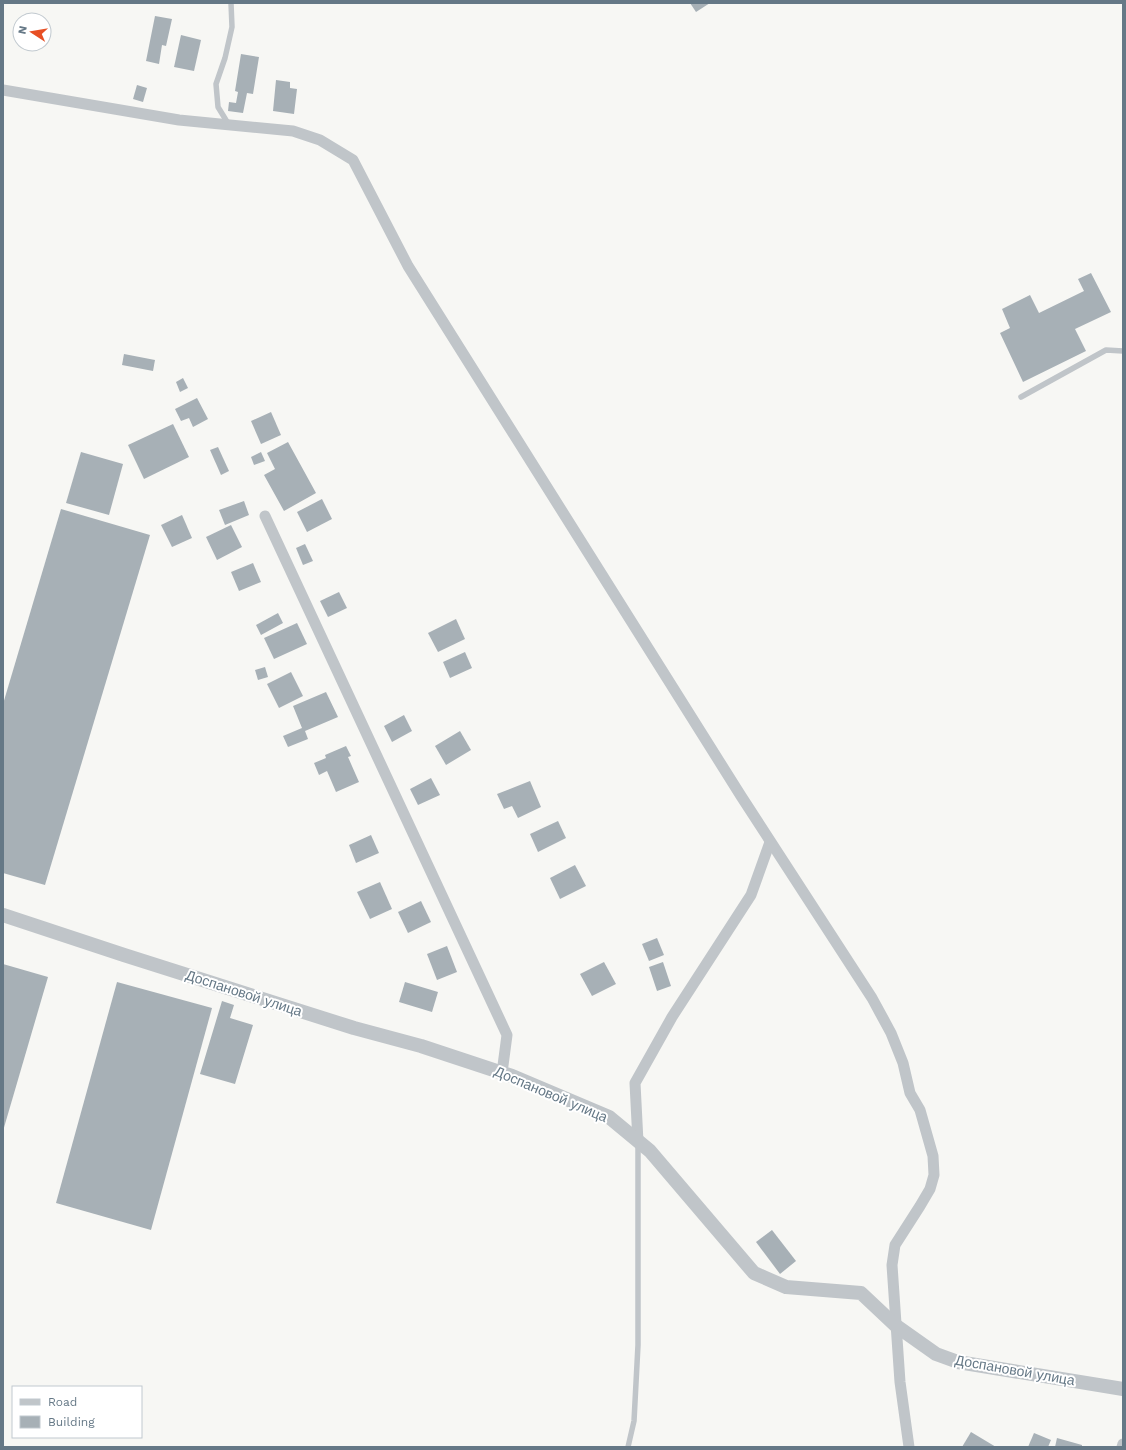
<svg xmlns="http://www.w3.org/2000/svg" width="1126" height="1450" viewBox="0 0 1126 1450" font-family="'Work Sans',sans-serif">
<style>
.building{fill:#a7b0b6}
.lines{fill:none;stroke-linecap:round;stroke-linejoin:round}
.service{stroke:#c0c5c9;stroke-width:5.5}
.minor{stroke:#c0c5c9;stroke-width:11}
.tertiary{stroke:#c0c5c9;stroke-width:14}
.labels{text-anchor:middle;dominant-baseline:central;stroke-width:4;stroke-linejoin:round;paint-order:stroke}
.street-label{font-size:14px;fill:#657886;stroke:#fff}
</style>
<rect width="100%" height="100%" fill="#f7f7f4"/>
<g class="building">
<polygon points="690,3 710,3 696,12"/>
<polygon points="155,16 172,19 166,46 162,45 159,64 146,61"/>
<polygon points="181,35 201,40 194,71 174,67"/>
<polygon points="241,54 259,57 253,94 247,93 243,113 228,111 229,102 236,103 238,92 235,91"/>
<polygon points="276,80 290,82 290,88 297,89 294,114 273,111"/>
<polygon points="137,85 147,88 143,102 133,99"/>
<polygon points="1091,273 1111,312 1075,329 1086,351 1023,382 1000,333 1010,328 1002,309 1030,295 1039,313 1084,291 1078,279"/>
<polygon points="124,354 155,360 153,371 122,365"/>
<polygon points="183,378 188,388 180,392 176,382"/>
<polygon points="197,398 208,419 193,427 189,418 181,421 175,409"/>
<polygon points="271,412 281,435 261,444 251,421"/>
<polygon points="173,424 189,457 144,479 128,445"/>
<polygon points="288,442 316,493 284,511 264,475 275,469 267,453"/>
<polygon points="218,447 229,471 221,475 210,450"/>
<polygon points="81,452 123,464 109,515 66,503"/>
<polygon points="261,452 265,461 254,465 251,457"/>
<polygon points="322,499 332,519 307,532 297,512"/>
<polygon points="244,501 249,515 225,525 219,510"/>
<polygon points="61,509 150,535 45,885 3,873 3,704"/>
<polygon points="182,515 192,538 172,547 161,525"/>
<polygon points="231,525 242,547 217,560 206,537"/>
<polygon points="305,544 313,561 303,565 296,548"/>
<polygon points="253,563 261,582 239,591 231,572"/>
<polygon points="339,592 347,608 328,617 320,601"/>
<polygon points="278,613 283,623 261,635 256,625"/>
<polygon points="456,619 465,639 438,652 428,633"/>
<polygon points="297,623 307,644 274,659 264,638"/>
<polygon points="465,652 472,668 450,678 443,662"/>
<polygon points="265,667 268,677 258,680 255,670"/>
<polygon points="291,672 303,696 279,708 267,684"/>
<polygon points="326,692 338,717 305,731 308,739 288,747 283,736 302,728 293,706"/>
<polygon points="404,715 412,731 392,742 384,726"/>
<polygon points="460,731 471,750 446,765 435,746"/>
<polygon points="346,746 351,756 348,757 359,782 336,792 327,771 319,775 314,763 326,758 325,755"/>
<polygon points="431,778 440,795 418,805 410,789"/>
<polygon points="530,781 541,807 518,818 512,806 504,809 497,794"/>
<polygon points="558,821 566,838 538,852 530,834"/>
<polygon points="371,835 379,853 356,863 349,845"/>
<polygon points="575,865 586,886 560,899 550,878"/>
<polygon points="380,882 392,909 370,919 357,892"/>
<polygon points="421,901 431,922 408,933 398,912"/>
<polygon points="657,938 664,955 649,961 642,944"/>
<polygon points="447,946 457,972 437,980 427,954"/>
<polygon points="604,962 616,984 592,996 580,974"/>
<polygon points="663,962 671,986 657,991 649,967"/>
<polygon points="3,964 48,977 3,1131"/>
<polygon points="117,982 212,1008 151,1230 56,1203"/>
<polygon points="405,982 438,992 432,1012 399,1002"/>
<polygon points="222,1001 234,1005 230,1018 253,1025 235,1084 200,1074"/>
<polygon points="772,1230 796,1261 780,1274 756,1242"/>
<polygon points="971,1432 996,1447 962,1447"/>
<polygon points="1034,1433 1051,1440 1048,1447 1028,1447"/>
<polygon points="1057,1438 1082,1445 1082,1447 1055,1447"/>
</g>
<g class="lines">
<g class="service">
<polyline points="229,125 218,107 216,84 225,58 232,27 231,3"/>
<polyline points="1021,397 1106,350 1123,351"/>
<polyline points="628,1447 634,1421 638,1345 638,1144"/>
</g>
<g class="minor">
<polyline points="3,90 179,120 293,131 320,140 353,160 408,266 741,796 872,998 891,1033 903,1063 910,1093 920,1110 933,1156 934,1175 930,1189 920,1206 895,1245 892,1265 900,1382 909,1447"/>
<polyline points="265,516 507,1035 502,1073"/>
<polyline points="638,1142 635,1083 672,1017 751,895 770,842"/>
<polyline points="1122,1447 1123,1444"/>
</g>
<polyline class="tertiary" points="3,915 124,955 354,1028 421,1046 512,1076 609,1117 650,1151 754,1273 786,1287 861,1293 895,1325 936,1354 958,1362 1123,1389"/>
</g>
<g class="labels">
<g class="street-label">
<text transform="translate(244 993) rotate(18)">Доспановой улица</text>
<text transform="translate(551 1094) rotate(23)">Доспановой улица</text>
<text transform="translate(1015 1370) rotate(10)">Доспановой улица</text>
</g>
</g>
<rect width="1126" height="1450" fill="none" stroke="#657886" stroke-width="8"/>
<rect x="12" y="1386" width="130" height="52" fill="#ffffff" stroke="#c1c9cf"/>
<rect x="20" y="1399" width="20" height="6" fill="#c0c5c9" stroke="#c1c9cf"/>
<text x="48" y="1406" font-size="12" fill="#657886">Road</text>
<rect x="20" y="1416" width="20" height="12" fill="#a7b0b6" stroke="#c1c9cf"/>
<text x="48" y="1426" font-size="12" fill="#657886">Building</text>
<g transform="translate(32 32) rotate(282)"><circle r="19" fill="#ffffff" stroke="#c1c9cf"/>
<path d="M0-3L7 15L0 10L-7 15Z" fill="#e74f24"/>
<text y="-6" font-size="11" font-weight="bold" text-anchor="middle" fill="#657886">N</text>
</g>
</svg>
